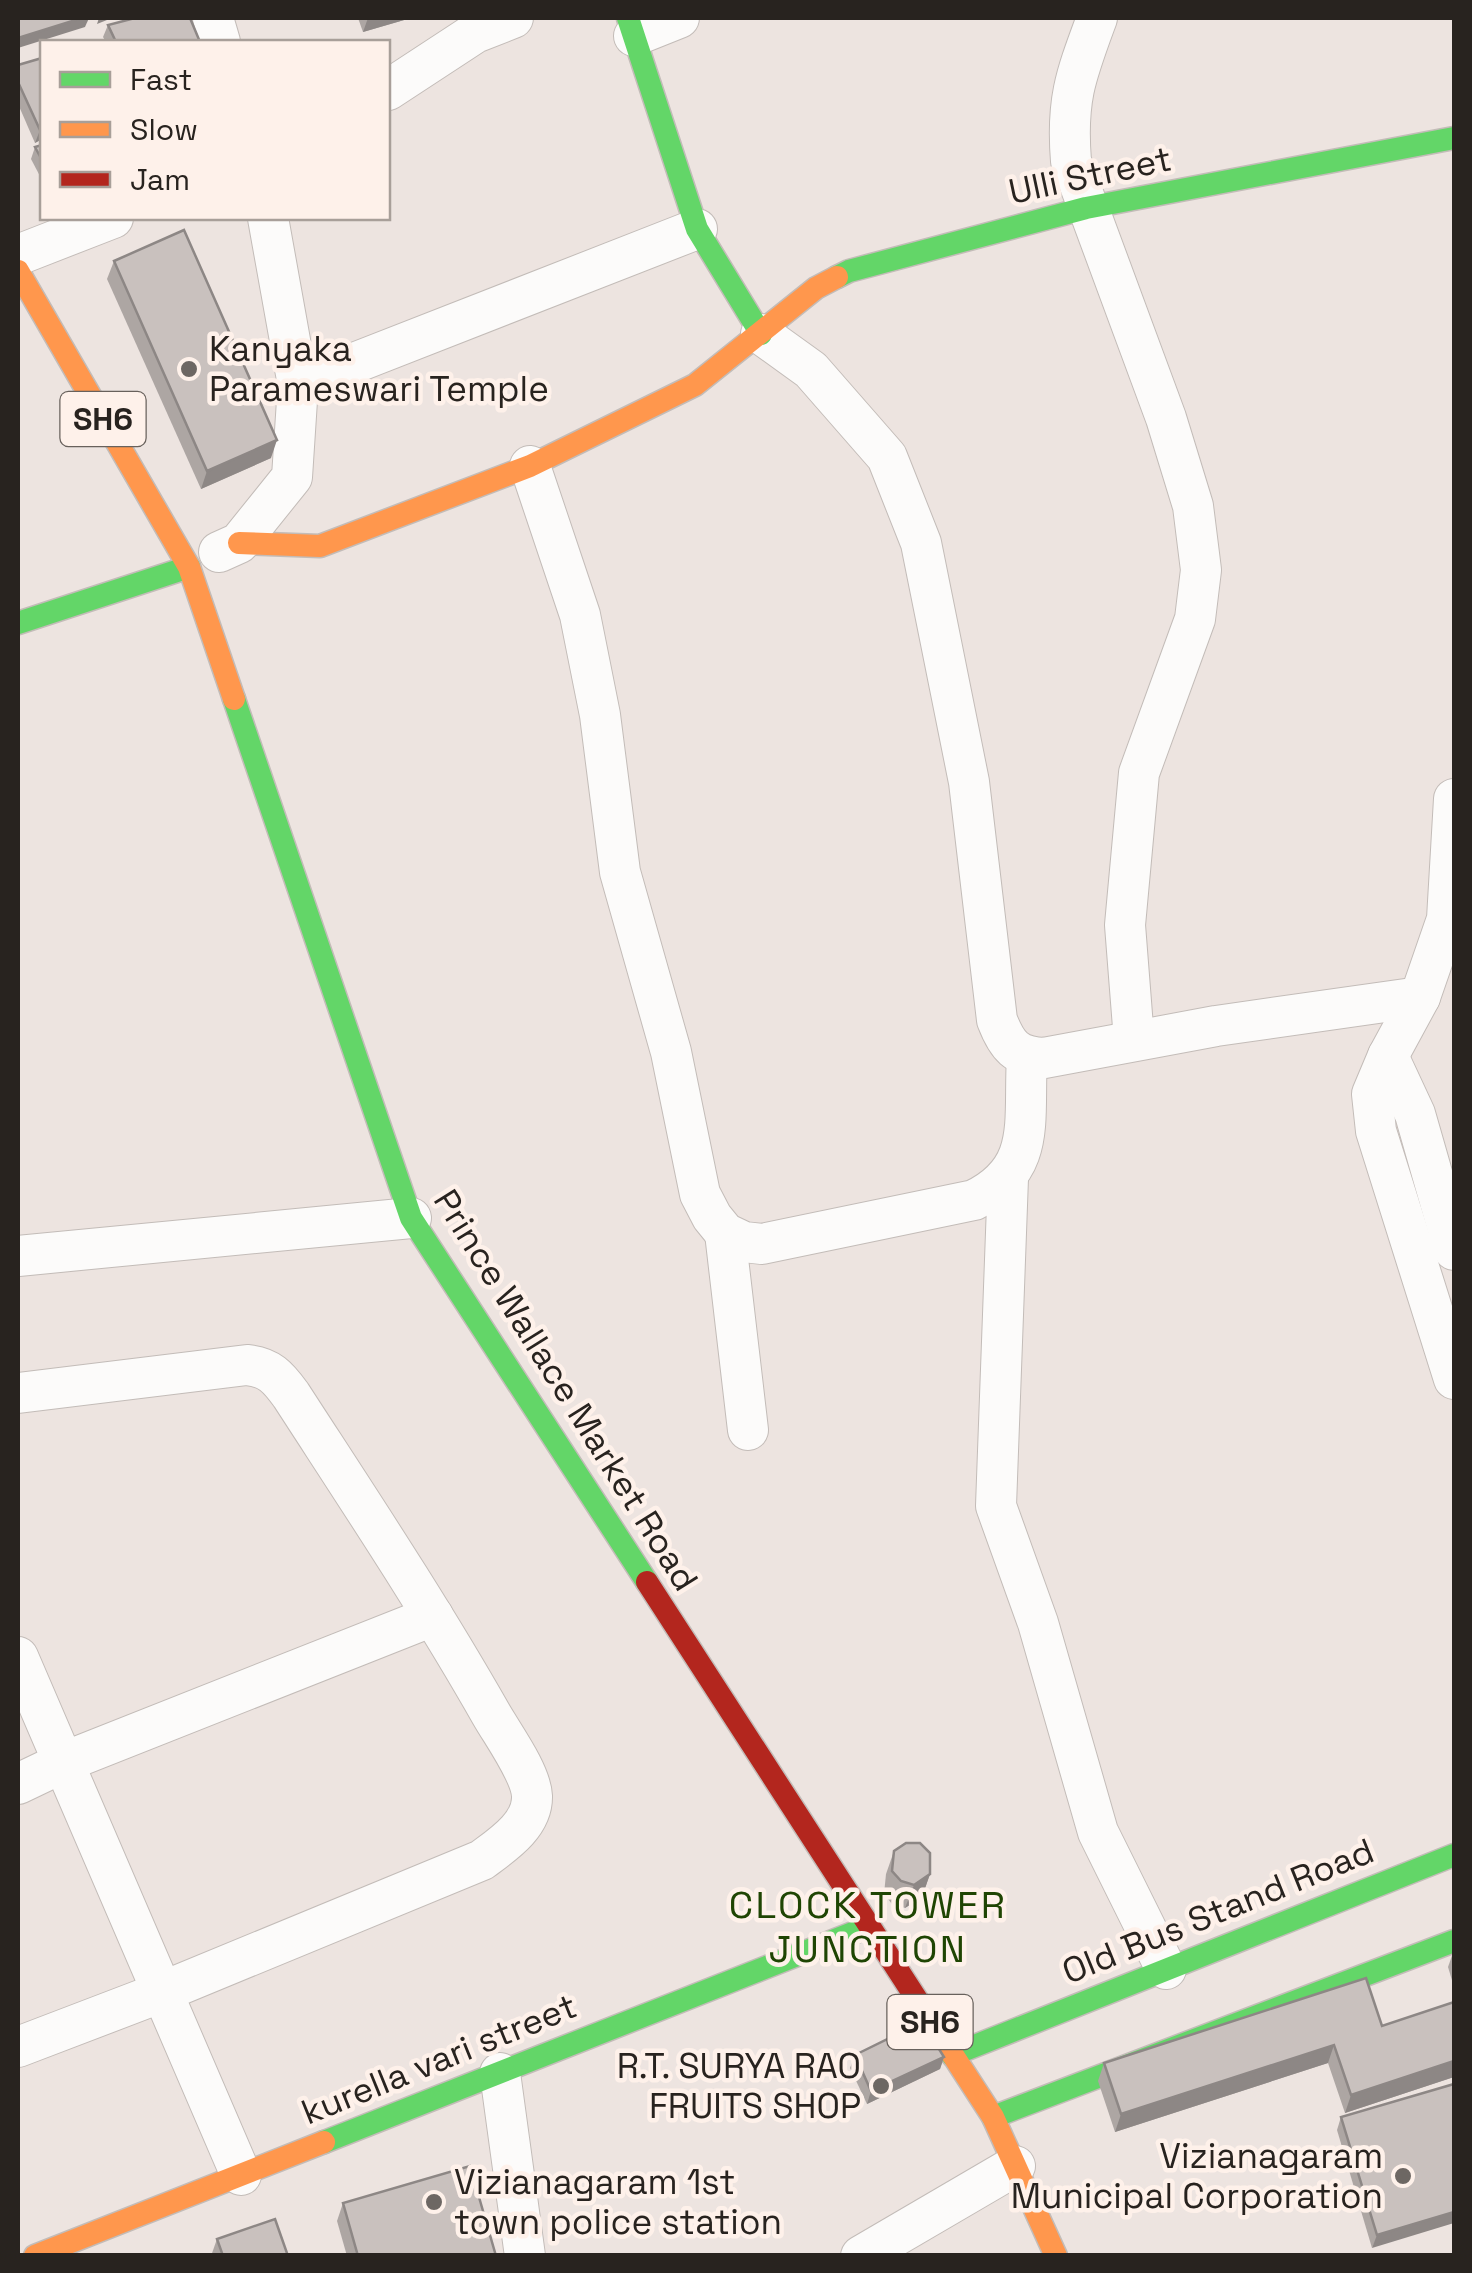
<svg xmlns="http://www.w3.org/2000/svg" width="1472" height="2273" viewBox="0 0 1472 2273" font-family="'Space Grotesk',sans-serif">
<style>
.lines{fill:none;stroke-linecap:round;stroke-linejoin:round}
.street-casing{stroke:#c3bcb8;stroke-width:42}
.fast-casing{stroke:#c3bcb8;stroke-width:25}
.slow-casing{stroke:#c3bcb8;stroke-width:25}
.jam-casing{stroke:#c3bcb8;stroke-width:25}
.street{stroke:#fcfbfa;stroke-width:40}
.fast{stroke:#63d668;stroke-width:22}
.slow{stroke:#ff974d;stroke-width:22}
.jam{stroke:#b3261e;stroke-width:22}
.wall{fill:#ada6a3}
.shaded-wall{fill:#8d8785}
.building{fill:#c9c1be;stroke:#8d8785;stroke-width:2.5}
.poi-dot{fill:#6d6763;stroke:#fef1ea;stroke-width:4}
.labels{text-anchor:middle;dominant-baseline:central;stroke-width:9;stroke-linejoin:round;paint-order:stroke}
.shield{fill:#fef1ea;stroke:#68615c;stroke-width:2.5}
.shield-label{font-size:32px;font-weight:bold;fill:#28231f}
.street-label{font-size:35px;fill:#28231f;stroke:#fef1ea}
.poi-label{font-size:35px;fill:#28231f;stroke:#fef1ea;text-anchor:start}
.neighbourhood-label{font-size:38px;letter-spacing:2.5px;fill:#1f4503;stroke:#fef1ea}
</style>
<rect width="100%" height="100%" fill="#ede4e0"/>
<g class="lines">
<defs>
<g id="street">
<polyline points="213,18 220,42"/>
<path d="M1097,18C1076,75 1066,99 1071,161L1166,418L1193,506L1201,570L1195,619L1139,773L1125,925L1134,1040"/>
<polyline points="634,36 679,18"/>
<polyline points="388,90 475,33 513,18"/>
<polyline points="18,255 113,218"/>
<path d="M761,334L811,370L887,457L921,543L969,782L997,1020C1007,1046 1016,1057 1044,1058L1216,1026L1420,997"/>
<polyline points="298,385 697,229"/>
<path d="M530,466L580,615L600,715L620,872L671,1052L700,1194L712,1217L725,1233L744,1242L762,1244L974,1200C1038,1169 1023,1120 1027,1057"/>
<polyline points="219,552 239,543 292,477 298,385 268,218"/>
<polyline points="1454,799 1447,919 1420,997 1388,1056 1372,1094 1376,1131 1454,1379"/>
<polyline points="1388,1056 1415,1114 1454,1250"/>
<polyline points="1008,1178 996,1506 1038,1623 1098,1832 1166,1969"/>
<polyline points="725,1233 748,1430"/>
<polyline points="18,1256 411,1218"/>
<path d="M18,1393L247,1365C269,1367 278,1377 291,1395C359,1500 429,1605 491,1714C503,1735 531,1773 532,1796C533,1825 502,1845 482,1860L162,1992L18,2047"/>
<polyline points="18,1657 241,2175"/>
<polyline points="18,1784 64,1762 433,1616"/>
<polyline points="500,2073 525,2256"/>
<polyline points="861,2256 1015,2166"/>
</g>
<g id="fast">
<polyline points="628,18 697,229 761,334"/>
<polyline points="837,277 849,271 1086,208 1454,138"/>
<polyline points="18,623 189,567"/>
<polyline points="234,699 411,1218 647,1582"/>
<polyline points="952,2055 1454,1855"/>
<polyline points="993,2117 1454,1941"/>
<polyline points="324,2142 868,1927"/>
</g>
<g id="slow">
<polyline points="18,271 189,567 234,699"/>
<polyline points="239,543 320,546 530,466 695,385 816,288 837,277"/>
<polyline points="925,2012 993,2117 1056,2256"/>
<polyline points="35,2256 324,2142"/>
</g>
<polyline id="jam" points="647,1582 925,2012"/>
</defs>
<use href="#street" class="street-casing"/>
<use href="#fast" class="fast-casing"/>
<use href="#slow" class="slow-casing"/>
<use href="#jam" class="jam-casing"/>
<use href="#street" class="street"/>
<use href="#fast" class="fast"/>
<use href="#slow" class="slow"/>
<use href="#jam" class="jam"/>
</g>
<g class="wall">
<polygon points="358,18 411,18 363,32"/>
<polygon points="108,25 200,42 106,42 103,37"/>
<polygon points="18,65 42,139 35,143 18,104"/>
<polygon points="42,145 42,180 31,159 35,147"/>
<polygon points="114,261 271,458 201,489 107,279"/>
<polygon points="894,1851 930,1874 922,1897 905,1908 892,1904 884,1894 886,1874"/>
<polygon points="1454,1950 1454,1987 1448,1967"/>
<polygon points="1454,2002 1454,2077 1345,2113 1328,2063 1115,2132 1098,2081 1104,2063 1382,2026"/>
<polygon points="855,2055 944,2057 940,2069 867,2104 850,2068"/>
<polygon points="1454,2084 1372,2248 1337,2130 1341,2117"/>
<polygon points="343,2203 496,2256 347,2256 337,2221"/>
<polygon points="217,2239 288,2256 211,2256"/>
</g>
<g class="shaded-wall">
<polygon points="82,18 89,18 85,27 18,48 18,38"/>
<polygon points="99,18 112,18 97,24"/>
<polygon points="368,18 411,18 363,32"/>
<polygon points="42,129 42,139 35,143 40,130"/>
<polygon points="277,440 271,458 201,489 207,471"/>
<polygon points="930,1874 922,1897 905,1908 914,1885"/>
<polygon points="1334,2045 1328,2063 1115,2132 1121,2114"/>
<polygon points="944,2057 940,2069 867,2104 871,2091"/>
<polygon points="1454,2061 1454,2077 1345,2113 1351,2095"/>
<polygon points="1454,2212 1454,2223 1372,2248 1377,2235"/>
</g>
<g class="building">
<polygon points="18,18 82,18 18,38"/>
<polygon points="135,18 190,18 200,42 116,42 108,25"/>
<polygon points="42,58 42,129 40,130 18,82 18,65"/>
<polygon points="42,145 42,160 35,147"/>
<polygon points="184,230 277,440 207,471 114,261"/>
<polygon points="906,1843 920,1843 930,1853 930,1874 914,1885 901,1881 892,1871 894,1851"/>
<polygon points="1366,1978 1382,2026 1454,2002 1454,2061 1351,2095 1334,2045 1121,2114 1104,2063"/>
<polygon points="922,2022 944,2057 871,2091 855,2055"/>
<polygon points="1454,2084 1454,2212 1377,2235 1341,2117"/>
<polygon points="470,2166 496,2256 358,2256 343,2203"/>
<polygon points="275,2219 288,2256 223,2256 217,2239"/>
</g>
<g class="poi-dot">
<circle cx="189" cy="369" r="10"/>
<circle cx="881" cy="2086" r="10"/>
<circle cx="1403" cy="2176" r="10"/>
<circle cx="434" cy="2202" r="10"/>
</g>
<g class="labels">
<g class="shield">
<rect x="60.5" y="392" width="85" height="54" rx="8"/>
<rect x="887.5" y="1995" width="85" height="54" rx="8"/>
</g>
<g class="shield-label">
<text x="103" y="419">SH6</text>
<text x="930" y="2022">SH6</text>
</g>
<g class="street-label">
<text transform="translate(1090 175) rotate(-12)">Ulli Street</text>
<text transform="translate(566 1390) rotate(58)">Prince Wallace Market Road</text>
<text transform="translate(1218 1911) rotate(-22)">Old Bus Stand Road</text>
<text transform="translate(439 2059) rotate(-22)">kurella vari street</text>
</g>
<g class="poi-label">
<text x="209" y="349">Kanyaka<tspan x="209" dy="40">Parameswari Temple</tspan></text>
<text x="861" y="2066" text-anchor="end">R.T. SURYA RAO<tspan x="861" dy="40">FRUITS SHOP</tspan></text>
<text x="1383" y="2156" text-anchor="end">Vizianagaram<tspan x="1383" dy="40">Municipal Corporation</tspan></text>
<text x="454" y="2182">Vizianagaram 1st<tspan x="454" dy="40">town police station</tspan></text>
</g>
<g class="neighbourhood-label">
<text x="868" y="1905">CLOCK TOWER<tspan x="868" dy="44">JUNCTION</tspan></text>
</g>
</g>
<rect width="1472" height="2273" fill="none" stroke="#28231f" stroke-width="40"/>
<rect x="40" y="40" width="350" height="180" fill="#fef1ea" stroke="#a89f99" stroke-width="2.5"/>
<rect x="60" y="72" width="50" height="15" fill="#63d668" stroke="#a89f99" stroke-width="2.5"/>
<text x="130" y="90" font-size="30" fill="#28231f">Fast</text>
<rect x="60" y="122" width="50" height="15" fill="#ff974d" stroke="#a89f99" stroke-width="2.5"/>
<text x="130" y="140" font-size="30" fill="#28231f">Slow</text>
<rect x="60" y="172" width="50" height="15" fill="#b3261e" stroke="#a89f99" stroke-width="2.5"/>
<text x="130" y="190" font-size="30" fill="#28231f">Jam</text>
</svg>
